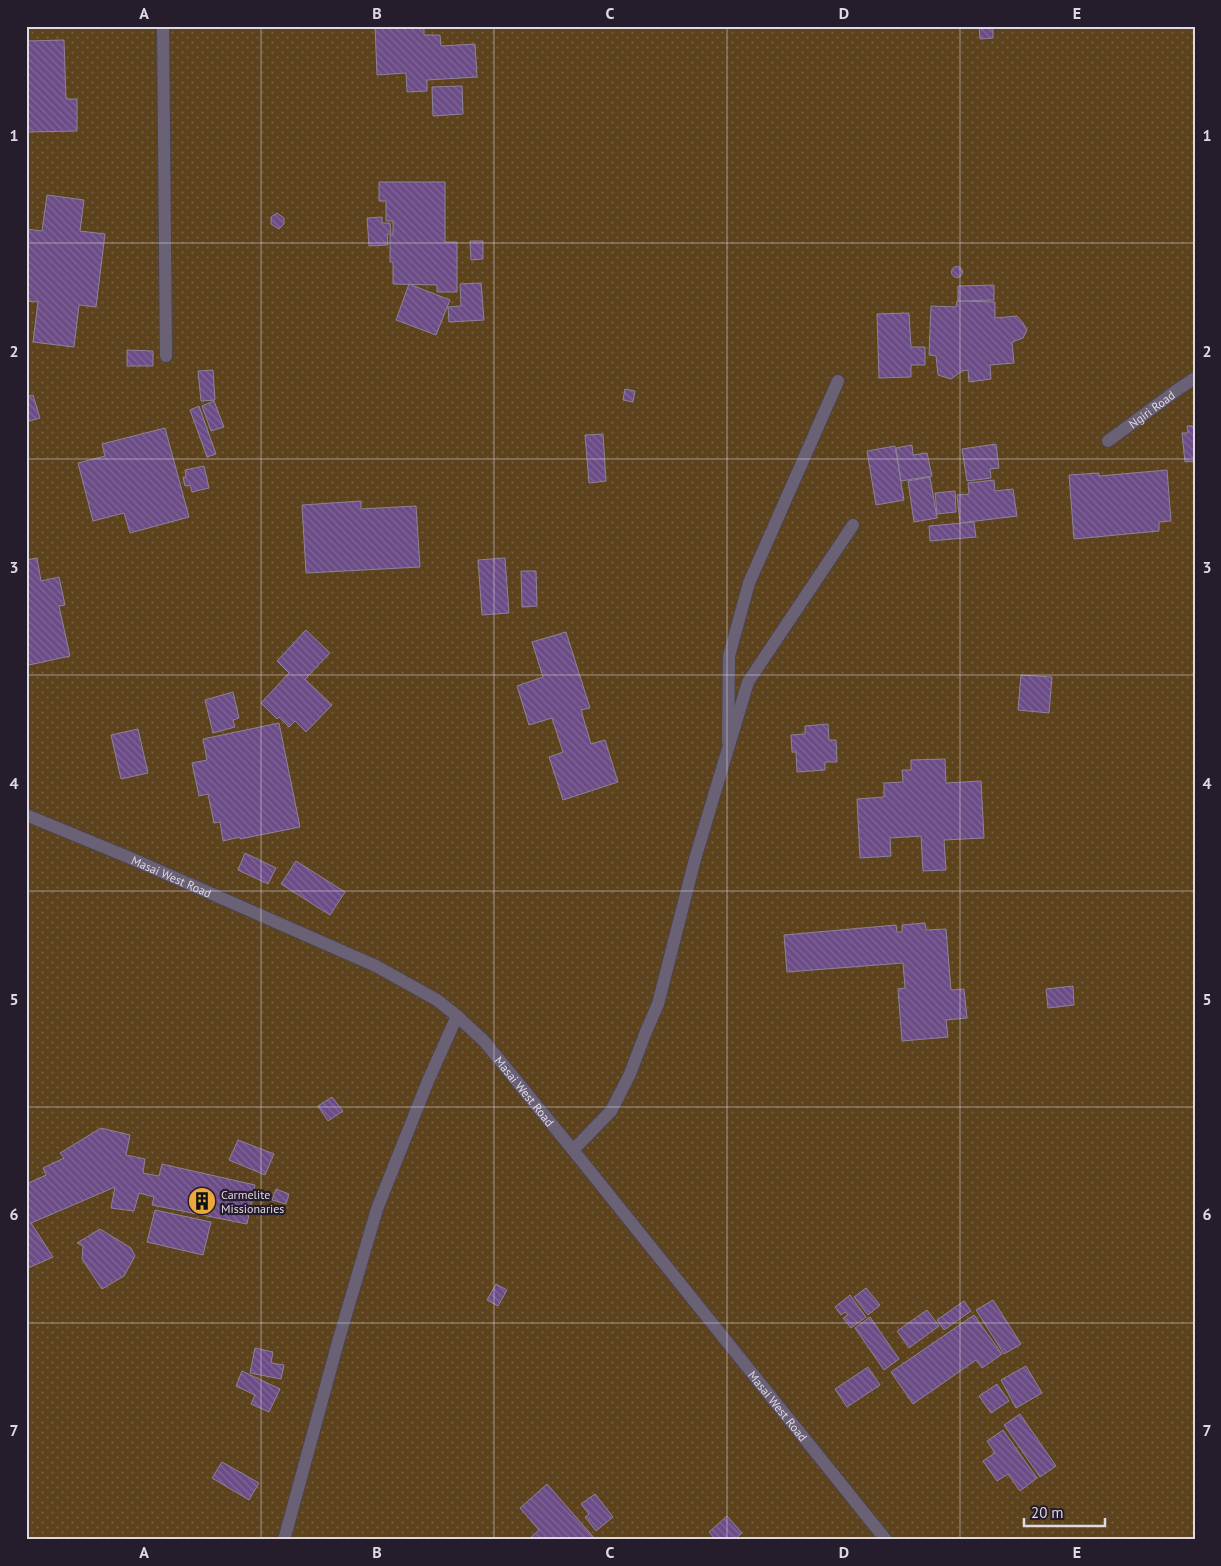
<svg xmlns="http://www.w3.org/2000/svg" width="1221" height="1566" viewBox="0 0 1221 1566" font-family="'PT Sans',sans-serif">
<style>
.grass{fill:url(#grass-dots)}
.building{fill:url(#building-back-hatch);stroke:#8d8397}
.lines{fill:none;stroke-linecap:round;stroke-linejoin:round}
.service-casing{stroke:#4b4451;stroke-width:14}
.minor-casing{stroke:#4b4451;stroke-width:14}
.service{stroke:#6b6174;stroke-width:12}
.minor{stroke:#6b6174;stroke-width:12}
.grid{fill:none;stroke:#dfd9e4;stroke-width:1;stroke-opacity:0.55}
.labels{text-anchor:middle;dominant-baseline:central;stroke-width:4.5;stroke-linejoin:round;paint-order:stroke}
.street-label{font-size:12px;fill:#dfd9e4;stroke:#251c2c}
.poi-label{font-size:12px;fill:#dfd9e4;stroke:#251c2c;text-anchor:start}
.neatline{fill:none;stroke:#dfd9e4;stroke-width:2}
.grid-label{font-size:16px;text-anchor:middle;font-weight:bold;fill:#dfd9e4}
</style>
<defs>
<pattern id="grass-dots" width="8" height="8" patternUnits="userSpaceOnUse" patternTransform="scale(1.25)"><rect width="8" height="8" fill="#5d431d"/><path d="M2 2h.1M6 6h.1" fill="none" stroke="#745e3e" stroke-width="1.8" stroke-linecap="round"/></pattern>
<pattern id="building-back-hatch" width="6" height="6" patternUnits="userSpaceOnUse" patternTransform="scale(1.25)"><rect width="6" height="6" fill="#6c4c86"/><path d="M-1 5l2 2M0 0l6 6M5-1l2 2" fill="none" stroke="#816597"/></pattern>
</defs>
<rect width="100%" height="100%" fill="#2e2636"/>
<rect class="grass" x="26" y="26" width="1169" height="1514"/>
<g class="building">
<polygon points="375,26 424,26 424,35 440,35 441,46 475,44 477,77 427,80 427,91 407,92 406,73 377,75"/>
<polygon points="979,26 993,26 993,38 980,39"/>
<polygon points="64,40 66,99 77,99 77,131 27,132 27,41"/>
<polygon points="462,86 463,114 433,116 432,87"/>
<polygon points="379,182 445,182 445,242 457,242 457,292 437,292 437,285 393,284 393,262 390,262 390,235 393,235 393,221 386,221 386,201 379,201"/>
<polygon points="47,195 84,200 80,231 105,234 96,307 79,305 74,347 33,342 38,302 26,301 26,234 27,229 42,231"/>
<polygon points="277,213 284,218 284,224 279,229 271,224 271,217"/>
<polygon points="382,217 382,223 390,223 391,234 387,234 388,245 369,246 367,218"/>
<polygon points="470,241 483,241 483,259 471,260"/>
<circle cx="957" cy="272" r="5.5"/>
<polygon points="481,283 484,320 449,322 448,307 461,306 460,284"/>
<polygon points="409,284 450,300 436,335 396,320"/>
<polygon points="994,285 994,300 958,301 958,286"/>
<polygon points="957,301 995,302 995,318 1017,316 1023,323 1027,330 1023,338 1012,342 1014,363 990,365 991,379 969,382 968,370 962,371 951,379 938,375 936,356 929,355 931,306 956,307"/>
<polygon points="909,313 911,347 925,347 925,365 911,365 911,377 879,378 877,314"/>
<polygon points="127,350 153,351 153,366 127,366"/>
<polygon points="213,370 215,400 201,401 198,371"/>
<polygon points="625,389 635,391 633,402 623,400"/>
<polygon points="33,395 40,418 26,422 26,397"/>
<polygon points="214,401 224,427 211,431 202,406"/>
<polygon points="199,406 216,454 207,457 190,410"/>
<polygon points="1187,426 1195,426 1195,461 1185,462 1182,433 1188,433"/>
<polygon points="165,428 189,517 130,533 124,513 93,521 78,463 105,456 102,444"/>
<polygon points="603,434 606,481 589,483 585,435"/>
<polygon points="996,444 999,468 990,469 991,478 967,481 962,449"/>
<polygon points="912,445 913,455 927,453 932,476 901,481 896,448"/>
<polygon points="895,446 904,500 876,505 867,451"/>
<polygon points="204,466 209,488 192,492 190,485 185,486 183,477 186,477 185,470"/>
<polygon points="1167,470 1171,521 1159,522 1159,531 1074,539 1069,475 1099,473 1099,476"/>
<polygon points="930,477 937,518 914,522 908,481"/>
<polygon points="994,480 995,491 1013,489 1017,516 960,523 957,495 969,494 968,483"/>
<polygon points="955,491 956,512 937,514 935,493"/>
<polygon points="361,501 361,509 416,506 420,567 306,573 302,505"/>
<polygon points="974,522 976,537 930,541 929,526"/>
<polygon points="37,558 41,581 59,577 65,605 59,606 70,656 29,665 26,655 26,560"/>
<polygon points="505,558 509,613 482,615 478,560"/>
<polygon points="521,571 536,571 537,606 522,607"/>
<polygon points="306,630 330,653 305,679 332,705 306,732 295,721 289,727 279,717 277,719 261,703 289,673 277,661"/>
<polygon points="566,632 590,708 581,710 591,744 605,740 618,782 563,800 549,757 563,752 552,718 529,725 517,686 543,677 532,642"/>
<polygon points="1021,675 1052,677 1049,713 1018,710"/>
<polygon points="233,692 239,718 233,720 235,727 213,733 205,700"/>
<polygon points="279,723 300,827 240,839 240,837 223,841 220,822 214,823 208,794 199,796 192,763 207,760 203,739"/>
<polygon points="828,724 829,740 836,740 837,762 825,762 825,770 797,772 796,752 792,752 791,735 805,734 805,726"/>
<polygon points="138,729 148,773 121,779 111,735"/>
<polygon points="945,759 946,783 981,781 984,838 944,840 946,870 923,871 921,836 890,838 891,856 860,858 857,799 884,797 884,783 903,782 902,770 911,770 911,760"/>
<polygon points="245,853 276,868 268,884 238,870"/>
<polygon points="296,861 345,892 330,915 281,884"/>
<polygon points="925,923 926,930 946,929 951,990 964,989 967,1018 946,1020 948,1037 902,1041 898,989 905,988 903,963 787,972 784,935 896,925 897,932 902,932 902,925"/>
<polygon points="1073,986 1074,1005 1048,1008 1046,989"/>
<polygon points="332,1097 343,1111 328,1121 318,1106"/>
<polygon points="101,1128 130,1135 126,1155 145,1159 143,1173 159,1176 162,1164 255,1185 247,1224 152,1205 154,1197 139,1193 134,1211 111,1208 115,1187 31,1223 53,1257 26,1269 26,1184 46,1175 43,1168 64,1158 60,1153"/>
<polygon points="238,1140 274,1154 265,1175 229,1160"/>
<polygon points="276,1189 289,1194 286,1204 272,1200"/>
<polygon points="155,1210 211,1222 203,1255 147,1242"/>
<polygon points="100,1229 131,1248 135,1256 124,1276 102,1289 82,1259 83,1246 77,1243"/>
<polygon points="496,1284 507,1290 498,1306 487,1300"/>
<polygon points="866,1288 880,1305 868,1315 854,1297"/>
<polygon points="850,1295 866,1317 851,1328 843,1318 848,1315 845,1312 841,1315 835,1307"/>
<polygon points="993,1300 1021,1344 1004,1354 976,1310"/>
<polygon points="964,1301 971,1311 944,1330 937,1320"/>
<polygon points="927,1310 939,1326 909,1348 897,1331"/>
<polygon points="974,1315 1002,1354 982,1368 976,1360 913,1404 891,1372"/>
<polygon points="870,1317 899,1359 884,1370 855,1328"/>
<polygon points="255,1348 273,1352 271,1363 284,1365 281,1379 250,1373"/>
<polygon points="1026,1366 1042,1393 1016,1408 1001,1380"/>
<polygon points="868,1367 880,1385 847,1407 835,1389"/>
<polygon points="242,1371 280,1389 269,1412 251,1404 255,1395 236,1386"/>
<polygon points="997,1384 1009,1401 991,1413 979,1396"/>
<polygon points="1020,1414 1056,1466 1040,1477 1004,1425"/>
<polygon points="1003,1430 1037,1478 1020,1491 1008,1474 997,1481 983,1461 995,1453 987,1441"/>
<polygon points="222,1462 259,1483 249,1500 212,1478"/>
<polygon points="547,1484 596,1540 530,1540 529,1539 539,1530 520,1508"/>
<polygon points="595,1494 613,1517 596,1531 585,1517 589,1514 581,1504"/>
<polygon points="727,1516 742,1533 734,1540 716,1540 709,1532"/>
</g>
<g class="lines">
<defs>
<polyline id="service" points="728,742 729,656 749,583 838,381"/>
<g id="minor">
<polyline points="163,26 166,356"/>
<path id="s1" d="M1108,441L1177,390L1195,378"/>
<path id="s2" d="M26,815L128,857L376,966L437,1000L457,1016L484,1041L573,1150L886,1540"/>
<polyline points="573,1150 611,1111 630,1074 645,1034 658,1004 695,859 748,682 853,525"/>
<polyline points="284,1540 338,1342 377,1209 428,1081 457,1016"/>
</g>
</defs>
<use href="#service" class="service-casing"/>
<use href="#minor" class="minor-casing"/>
<use href="#service" class="service"/>
<use href="#minor" class="minor"/>
</g>
<path class="grid" d="M261,26V1540M494,26V1540M727,26V1540M960,26V1540M26,243H1195M26,459H1195M26,675H1195M26,891H1195M26,1107H1195M26,1323H1195"/>
<defs>
<symbol id="building-disc" viewBox="-11 -11 22 22"><circle r="9.5" fill="#eda83b" stroke="#251c2c"/><path d="M-4-6H4V6H1V3H-1V6H-4ZM-2.5-4.3h1.7v1.8h-1.7ZM.8-4.3h1.7v1.8H.8ZM-2.5-1h1.7V.8h-1.7ZM.8-1h1.7V.8H.8Z" fill="#111"/></symbol>
</defs>
<g fill-rule="evenodd">
<use href="#building-disc" x="186" y="1185" width="32" height="32"/>
</g>
<g class="labels">
<g class="street-label">
<text stroke="none"><textPath href="#s1" startOffset="54">Ngiri Road</textPath></text>
<text stroke="none"><textPath href="#s2" startOffset="158">Masai West Road</textPath></text>
<text stroke="none"><textPath href="#s2" startOffset="578">Masai West Road</textPath></text>
<text stroke="none"><textPath href="#s2" startOffset="982">Masai West Road</textPath></text>
</g>
<g class="poi-label">
<text x="221" y="1194">Carmelite<tspan x="221" dy="14">Missionaries</tspan></text>
</g>
</g>
<rect width="1221" height="1566" fill="none" stroke="#251c2c" stroke-width="55"/>
<path d="M1024 1518v8h81v-8" fill="none" stroke="#dfd9e4" stroke-width="2.5"/>
<text x="1031" y="1518" font-size="15" fill="#dfd9e4" stroke="#251c2c" stroke-width="4" paint-order="stroke">20 m</text>
<rect x="28" y="28" width="1166" height="1510" class="neatline"/>
<g class="grid-label">
<text x="144" y="19">A</text>
<text x="377" y="19">B</text>
<text x="610" y="19">C</text>
<text x="844" y="19">D</text>
<text x="1077" y="19">E</text>
<text x="14" y="141">1</text>
<text x="1207" y="141">1</text>
<text x="14" y="357">2</text>
<text x="1207" y="357">2</text>
<text x="14" y="573">3</text>
<text x="1207" y="573">3</text>
<text x="14" y="789">4</text>
<text x="1207" y="789">4</text>
<text x="14" y="1005">5</text>
<text x="1207" y="1005">5</text>
<text x="14" y="1220">6</text>
<text x="1207" y="1220">6</text>
<text x="14" y="1436">7</text>
<text x="1207" y="1436">7</text>
<text x="144" y="1558">A</text>
<text x="377" y="1558">B</text>
<text x="610" y="1558">C</text>
<text x="844" y="1558">D</text>
<text x="1077" y="1558">E</text>
</g>
</svg>
